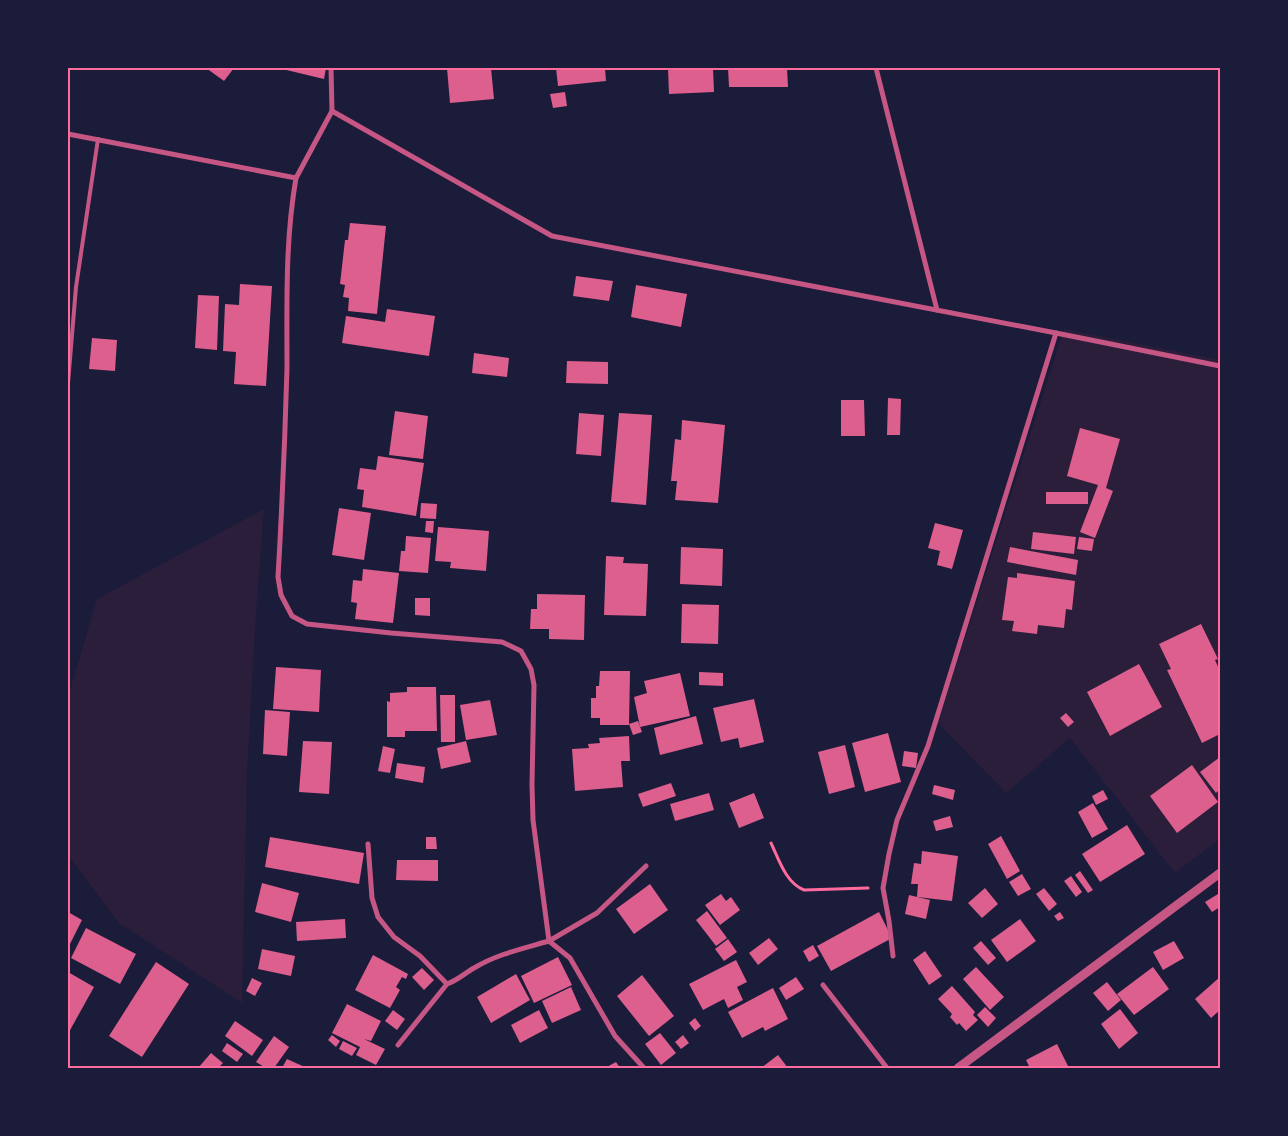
<svg xmlns="http://www.w3.org/2000/svg" width="1288" height="1136" viewBox="0 0 1288 1136" font-family="Mulish,sans-serif">
<style>
.green{fill:#2a1e3b}
.building{fill:#dd5f8e}
.lines{fill:none;stroke-linecap:round;stroke-linejoin:round}
.path{stroke:#ff6b9d;stroke-width:3}
.service{stroke:#c65784;stroke-width:4}
.minor{stroke:#c65784;stroke-width:5}
.tertiary{stroke:#c65784;stroke-width:9}
.neatline{fill:none;stroke:#ff6b9d;stroke-width:2}
</style>
<rect width="100%" height="100%" fill="#1b1b3a"/>
<g class="green">
<polygon points="1064,329 1220,360 1220,839 1175,873 1070,738 1006,793 938,723"/>
<polygon points="264,509 256,613 247,773 242,1003 119,923 68,855 68,697 97,599"/>
</g>
<g class="building">
<polygon points="206,68 234,68 224,81"/>
<polygon points="278,68 326,68 324,79"/>
<polygon points="447,68 491,68 494,99 450,103"/>
<polygon points="556,68 605,68 606,81 558,86"/>
<polygon points="668,68 713,68 714,92 669,94"/>
<polygon points="728,68 787,68 788,87 729,87"/>
<polygon points="565,92 567,106 553,108 550,94"/>
<polygon points="350,223 386,226 377,314 348,311 349,298 343,297 345,285 340,284 345,240 348,240"/>
<polygon points="576,276 613,281 609,301 573,296"/>
<polygon points="240,284 272,286 266,386 234,384 236,352 223,351 225,304 239,305"/>
<polygon points="636,285 687,294 681,327 631,317"/>
<polygon points="198,295 219,296 217,350 195,348"/>
<polygon points="387,309 435,316 429,356 342,343 346,316 385,322"/>
<polygon points="92,338 117,340 115,371 89,369"/>
<polygon points="474,353 509,358 507,377 472,373"/>
<polygon points="567,361 608,362 608,384 566,383"/>
<polygon points="888,398 901,399 900,435 887,435"/>
<polygon points="841,400 864,400 865,436 841,436"/>
<polygon points="395,411 428,416 423,459 389,455"/>
<polygon points="579,413 604,415 601,456 576,454"/>
<polygon points="619,413 652,415 646,505 611,502"/>
<polygon points="682,420 725,425 718,503 675,500 677,481 671,481 675,439 681,440"/>
<polygon points="1080,428 1120,439 1106,488 1113,491 1095,538 1080,532 1098,485 1067,476"/>
<polygon points="378,456 424,463 416,516 362,507 364,490 357,489 360,468 376,470"/>
<rect x="1046" y="492" width="42" height="12"/>
<polygon points="421,503 437,504 436,519 420,518"/>
<polygon points="339,508 371,513 364,560 332,555"/>
<polygon points="426,521 434,521 433,533 425,532"/>
<polygon points="935,523 963,530 952,569 937,565 940,551 928,548"/>
<polygon points="438,527 489,531 486,571 450,568 451,562 435,561"/>
<polygon points="1033,532 1076,537 1074,554 1031,549"/>
<polygon points="406,536 431,538 428,573 399,571 401,551 405,551"/>
<polygon points="1079,537 1094,539 1092,551 1077,549"/>
<polygon points="681,547 723,549 722,586 680,584"/>
<polygon points="1010,547 1078,560 1076,575 1007,562"/>
<polygon points="606,556 624,557 623,563 648,564 646,616 604,615"/>
<polygon points="363,569 399,573 393,623 355,619 357,603 351,602 353,580 362,581"/>
<polygon points="1017,573 1075,581 1072,610 1066,609 1064,628 1038,625 1037,634 1012,631 1014,621 1002,620 1008,577 1017,578"/>
<polygon points="537,594 585,595 584,640 549,639 549,629 530,629 531,609 537,609"/>
<polygon points="415,598 430,598 430,616 415,615"/>
<polygon points="682,604 719,605 718,644 681,643"/>
<polygon points="1201,624 1218,659 1215,660 1220,671 1220,734 1202,743 1167,670 1171,669 1159,644"/>
<polygon points="1139,664 1162,707 1110,736 1087,692"/>
<polygon points="276,667 321,670 319,712 273,709"/>
<polygon points="600,671 630,671 629,725 600,725 600,718 591,718 591,698 596,698 596,686 599,686"/>
<polygon points="699,672 723,673 723,686 699,685"/>
<polygon points="680,673 690,716 640,727 634,697 647,693 644,681"/>
<polygon points="407,687 436,687 437,731 405,731 405,737 387,737 387,701 390,702 390,693 407,692"/>
<polygon points="440,695 455,695 455,742 441,742"/>
<polygon points="754,699 764,742 740,748 738,738 721,742 713,708"/>
<polygon points="490,700 497,735 466,740 460,705"/>
<polygon points="265,710 290,712 287,756 263,754"/>
<polygon points="1066,713 1074,722 1068,727 1060,718"/>
<polygon points="696,716 703,744 660,755 654,728"/>
<polygon points="638,721 642,732 633,735 629,724"/>
<polygon points="888,733 901,782 865,792 852,743"/>
<polygon points="629,736 630,761 621,761 623,787 575,791 572,749 589,748 588,744 600,743 599,738"/>
<polygon points="303,741 332,742 329,794 299,792"/>
<polygon points="466,741 471,762 441,769 437,748"/>
<polygon points="845,745 855,787 829,794 818,752"/>
<polygon points="383,746 395,749 390,773 378,771"/>
<polygon points="904,751 918,753 916,768 902,766"/>
<polygon points="1220,757 1220,789 1216,793 1200,772"/>
<polygon points="397,763 425,767 423,783 395,778"/>
<polygon points="1192,765 1218,802 1177,833 1150,796"/>
<polygon points="671,783 676,796 643,807 638,794"/>
<polygon points="934,785 955,790 953,800 932,794"/>
<polygon points="1103,790 1108,799 1096,805 1092,796"/>
<polygon points="709,793 714,810 675,821 670,804"/>
<polygon points="754,793 764,818 739,828 729,803"/>
<polygon points="1093,803 1108,829 1092,838 1078,812"/>
<polygon points="950,816 953,827 936,831 933,821"/>
<polygon points="1127,825 1145,854 1100,882 1082,854"/>
<polygon points="1001,836 1020,871 1007,879 988,844"/>
<polygon points="270,837 364,853 359,884 265,867"/>
<polygon points="426,837 436,837 437,849 426,849"/>
<polygon points="922,851 958,856 952,901 917,897 918,884 911,884 914,863 921,864"/>
<polygon points="397,860 438,860 438,881 396,880"/>
<polygon points="1080,871 1093,890 1088,893 1075,875"/>
<polygon points="1022,874 1031,889 1018,896 1009,882"/>
<polygon points="1071,876 1082,892 1076,897 1064,881"/>
<polygon points="262,883 299,893 291,922 255,912"/>
<polygon points="650,884 668,910 634,934 616,909"/>
<polygon points="985,888 998,904 982,918 968,903"/>
<polygon points="1044,888 1057,904 1049,911 1036,894"/>
<polygon points="721,894 726,901 731,897 740,910 720,925 705,905"/>
<polygon points="1218,894 1220,898 1220,907 1212,912 1205,902"/>
<polygon points="909,895 930,900 926,919 905,914"/>
<polygon points="707,911 727,938 716,946 696,920"/>
<polygon points="68,912 82,920 68,948"/>
<polygon points="879,912 892,938 831,971 817,946"/>
<polygon points="1060,912 1064,918 1058,921 1054,916"/>
<polygon points="345,919 346,938 297,941 296,922"/>
<polygon points="1020,919 1036,941 1007,962 991,940"/>
<polygon points="86,928 136,954 120,984 71,958"/>
<polygon points="769,938 778,949 758,965 749,953"/>
<polygon points="728,939 737,952 724,961 715,949"/>
<polygon points="981,941 996,958 988,965 973,948"/>
<polygon points="1174,941 1184,958 1163,970 1153,952"/>
<polygon points="813,945 819,956 809,962 803,951"/>
<polygon points="262,949 295,956 291,976 258,969"/>
<polygon points="925,951 942,976 929,985 913,960"/>
<polygon points="373,955 408,974 406,979 402,977 396,987 400,990 390,1008 355,990"/>
<polygon points="558,957 572,985 534,1003 521,976"/>
<polygon points="736,960 747,982 737,987 743,1000 728,1008 724,999 703,1010 689,984"/>
<polygon points="156,962 189,984 142,1057 109,1036"/>
<polygon points="976,967 1004,997 990,1010 963,979"/>
<polygon points="1153,967 1169,989 1134,1015 1117,994"/>
<polygon points="422,968 434,980 424,990 412,977"/>
<polygon points="68,972 94,987 69,1032 68,1031"/>
<polygon points="516,974 530,1000 491,1023 477,997"/>
<polygon points="642,975 674,1016 649,1036 617,996"/>
<polygon points="796,977 804,989 786,1000 779,988"/>
<polygon points="1220,977 1220,1010 1211,1018 1195,999"/>
<polygon points="252,978 262,983 255,996 246,991"/>
<polygon points="1107,982 1121,1000 1108,1011 1093,993"/>
<polygon points="952,986 975,1012 973,1015 978,1020 966,1031 959,1023 957,1025 950,1017 952,1014 938,999"/>
<polygon points="571,987 581,1010 552,1023 542,1001"/>
<polygon points="773,988 788,1019 765,1031 763,1027 742,1038 728,1012"/>
<polygon points="347,1004 381,1021 371,1041 364,1039 385,1049 376,1065 356,1055 360,1047 332,1033"/>
<polygon points="985,1007 996,1018 988,1027 977,1015"/>
<polygon points="1120,1009 1138,1033 1119,1049 1101,1024"/>
<polygon points="393,1010 405,1019 397,1030 385,1021"/>
<polygon points="539,1010 548,1028 520,1043 511,1025"/>
<polygon points="695,1018 701,1026 695,1031 689,1023"/>
<polygon points="235,1021 263,1040 252,1056 225,1036"/>
<polygon points="660,1033 676,1053 661,1065 645,1044"/>
<polygon points="332,1035 340,1041 336,1047 328,1040"/>
<polygon points="683,1035 689,1043 681,1049 675,1042"/>
<polygon points="274,1036 289,1047 274,1068 266,1068 256,1062"/>
<polygon points="343,1041 357,1048 352,1056 339,1049"/>
<polygon points="227,1043 243,1054 237,1062 222,1051"/>
<polygon points="1057,1044 1069,1068 1030,1068 1026,1060"/>
<polygon points="211,1053 223,1063 218,1068 198,1068"/>
<polygon points="778,1055 788,1068 761,1068"/>
<polygon points="287,1059 307,1068 282,1068"/>
<polygon points="616,1062 620,1068 605,1068"/>
</g>
<g class="lines">
<path class="path" d="M771,843C779,860 786,883 804,890L868,888"/>
<polyline class="service" points="68,383 76,287 98,139"/>
<g class="minor">
<polyline points="331,68 332,111"/>
<polyline points="876,68 937,310"/>
<polyline points="68,134 296,178 332,111 552,236 1056,333 1220,366"/>
<path d="M296,178C285,241 287,305 287,368C285,438 282,508 278,577L281,595L292,616L307,624L391,633L502,642L521,651L531,669L534,685L532,785L533,820L549,941L597,913L646,866"/>
<polyline points="368,844 372,898 378,917 394,937 420,956 447,984"/>
<polyline points="893,956 889,921 883,888 889,854 897,820 928,746 1056,333"/>
<polyline points="823,985 887,1068"/>
<path d="M398,1045L447,984C458,980 465,973 474,968C497,954 525,948 549,941L570,958L615,1036L644,1068"/>
</g>
<polyline class="tertiary" points="958,1068 1220,873"/>
</g>
<rect width="1288" height="1136" fill="none" stroke="#1b1b3a" stroke-width="138"/>
<rect x="69" y="69" width="1150" height="998" class="neatline"/>
</svg>
